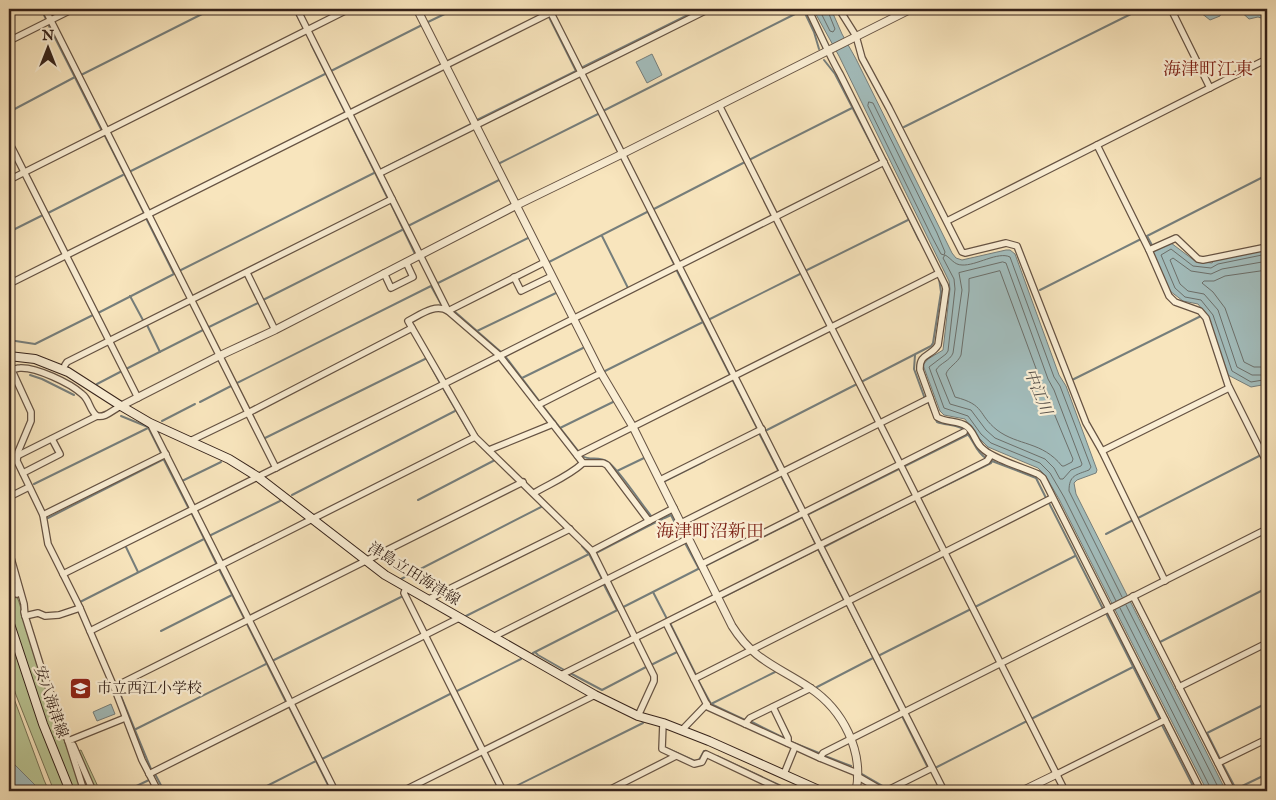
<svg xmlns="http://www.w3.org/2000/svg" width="1276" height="800" viewBox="0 0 1276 800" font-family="'IM FELL English','Noto Serif JP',serif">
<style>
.green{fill:#bac594;stroke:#787457}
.water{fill:#a2bcbb;stroke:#767e7b}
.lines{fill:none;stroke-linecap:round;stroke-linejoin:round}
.shore{stroke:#6c6f6a;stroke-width:1}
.stream{stroke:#767e7b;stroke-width:2}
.minor-casing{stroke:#665343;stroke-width:8}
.tertiary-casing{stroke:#665343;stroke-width:9}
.secondary-casing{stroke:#35221a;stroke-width:10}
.minor{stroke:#faeed4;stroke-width:5.5}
.tertiary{stroke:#faeed4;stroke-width:7}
.secondary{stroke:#faeed4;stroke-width:8}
.labels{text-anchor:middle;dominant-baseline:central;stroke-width:4.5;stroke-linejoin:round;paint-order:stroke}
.street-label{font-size:15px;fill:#35221a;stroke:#faeed4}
.poi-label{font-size:15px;fill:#35221a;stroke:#faeed4;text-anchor:start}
.water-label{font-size:16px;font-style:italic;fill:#56504a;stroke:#faeed4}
.quarter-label{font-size:18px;fill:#7a1f14;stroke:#faeed4}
</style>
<rect width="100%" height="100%" fill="#f8e5bd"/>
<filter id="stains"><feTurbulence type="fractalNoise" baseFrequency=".004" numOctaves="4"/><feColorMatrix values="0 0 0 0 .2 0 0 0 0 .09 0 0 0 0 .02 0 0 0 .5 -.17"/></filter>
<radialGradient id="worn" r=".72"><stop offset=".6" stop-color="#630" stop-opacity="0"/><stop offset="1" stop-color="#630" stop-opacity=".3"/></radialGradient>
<g class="green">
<polygon points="9,577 19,602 37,663 82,791 74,791 69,783 35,691 9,609"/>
<polygon points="9,634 29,694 66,791 54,791 16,695 9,672"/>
<polygon points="9,685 44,780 49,791 34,791 9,785"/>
<polygon points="75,741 78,751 81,750 100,791 94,791 74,744"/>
</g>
<g class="water">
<polygon points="813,9 831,9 842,34 856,59 952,253 956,258 962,260 1006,250 1010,250 1015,254 1059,375 1066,386 1097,470 1096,473 1077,480 1074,483 1076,494 1226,791 1207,791 1059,499 1045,475 1038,468 988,447 978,437 965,419 944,415 940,411 923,365 928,359 943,350 950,289 949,281 839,56"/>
<polygon points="1196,9 1229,9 1221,13 1220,16 1210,20"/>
<polygon points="1238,9 1267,9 1267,20 1258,17 1249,19"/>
<polygon points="652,54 662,75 647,83 636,62"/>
<polygon points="1171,243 1195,261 1212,263 1215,259 1263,250 1267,251 1267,388 1262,385 1251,387 1228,375 1208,317 1198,304 1183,301 1170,291 1153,252"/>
<polygon points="111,704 115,714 97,721 93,712"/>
<polygon points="9,757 15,765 41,791 9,791"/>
</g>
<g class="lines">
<g class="shore">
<polyline points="819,9 830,31 833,32 835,29 827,9"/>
<polygon points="869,102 873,103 937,233 945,252 944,255 941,254 931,235 868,106"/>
<polyline points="1267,256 1262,255 1218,264 1211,268 1193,266 1171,249 1161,255 1175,288 1185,297 1201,300 1213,315 1232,371 1251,382 1263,380 1267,382"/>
<path d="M1003,262L1006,263L1048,379L1054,390L1082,464L1081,466L1071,470L1063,479H1060L1054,468L1045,459L995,438L986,430L971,410L950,404L936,370C940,363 950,361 953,353L962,290L959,273Z"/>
<polyline points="1267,262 1262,262 1222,269 1211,274 1191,271 1173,258 1170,260 1180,284 1188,291 1204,294 1218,310 1237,367 1252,375 1267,375"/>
<polyline points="1267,270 1225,276 1214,281 1204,281 1202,283 1213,292 1225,308 1244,362 1254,367 1267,367"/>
<path d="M1000,271L1041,382L1073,459L1072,462L1064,466H1062C1042,441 1018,446 997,430C977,414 986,405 955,397L946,374C948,367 958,363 961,355L969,291V279Z"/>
<path d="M1116,601L1064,497L1050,473L1040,463L991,443L981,434L968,416L944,408L929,367L946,354L948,351L955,289L954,279L943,258L945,255C951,258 954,265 962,265C976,266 998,251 1010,257L1054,377L1060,386L1091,467L1089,470C1076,475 1069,475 1069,491L1122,597"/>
<polyline points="1126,605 1220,791"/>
<polyline points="1120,608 1210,787 1211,791"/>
</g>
<g class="stream">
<polyline points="41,9 46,19"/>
<polyline points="294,9 304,29"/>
<polyline points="803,9 814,32 819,49"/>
<polyline points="548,15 576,71"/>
<polyline points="428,22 455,9"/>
<polyline points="48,24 102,131"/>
<polyline points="311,44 345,112"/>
<polyline points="824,60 835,74 880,161"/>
<polyline points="581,68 700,9"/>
<polyline points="331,71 422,25"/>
<polyline points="81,75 212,9"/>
<polyline points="603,111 803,10"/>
<polyline points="9,112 75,77"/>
<polyline points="347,116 388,199"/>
<polyline points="477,120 578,70"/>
<polyline points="904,127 1141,9"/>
<polyline points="104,134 144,213"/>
<polyline points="749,160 852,108"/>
<polyline points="500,163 600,113"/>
<polyline points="380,170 471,124"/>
<polyline points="885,170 919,240"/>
<polyline points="129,172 327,73"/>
<polyline points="391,204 415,254"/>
<polyline points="652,210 745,162"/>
<polyline points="648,212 674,264"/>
<polyline points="48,213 123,175"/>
<polyline points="146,218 174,274"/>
<polyline points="408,226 499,180"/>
<polyline points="9,232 43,215"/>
<polyline points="602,236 628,288"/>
<polyline points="1153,247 1147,236 1267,175"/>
<polyline points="549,262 649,211"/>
<polyline points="676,269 730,375"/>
<polyline points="179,271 376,172"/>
<polyline points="805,271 908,220"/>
<polyline points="436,284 528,238"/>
<polyline points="1040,290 1141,239"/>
<polyline points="130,296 144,322"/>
<polyline points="263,300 404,229"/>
<polyline points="454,311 501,352"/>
<polyline points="98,313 174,274"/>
<polyline points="708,320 802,273"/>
<polyline points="147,325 160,352"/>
<polyline points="207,328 258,303"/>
<polyline points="477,331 556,293"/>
<polyline points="9,340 35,344 93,315"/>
<polyline points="915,355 914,369 925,399"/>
<polyline points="505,356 540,402"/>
<polyline points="126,369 203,330"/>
<polyline points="605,371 703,322"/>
<polyline points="30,375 42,379 74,395"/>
<polyline points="9,377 9,378"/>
<polyline points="522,378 583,348"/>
<polyline points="732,379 758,430"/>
<polyline points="1072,380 1201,316"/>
<polyline points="861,382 931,346 933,343 941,292 939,278"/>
<polyline points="97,384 122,371"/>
<polyline points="235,384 431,286 441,304"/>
<polyline points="443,388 471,436"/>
<polyline points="200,402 231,386"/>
<path d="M928,402L937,422C945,425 954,424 961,428C973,434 974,452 986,458"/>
<polyline points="543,406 579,452"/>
<polyline points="121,416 148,427 162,455"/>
<polyline points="162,421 195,404"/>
<polyline points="560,428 613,402"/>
<polyline points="765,431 857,384"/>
<polyline points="759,433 779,472"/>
<polyline points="263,439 425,359 427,359 440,383"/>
<path d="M582,456C590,461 599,456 608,462C618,468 642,505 652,517"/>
<polyline points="164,460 189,509"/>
<polyline points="617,471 644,458"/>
<polyline points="781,476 799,511"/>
<polyline points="182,481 221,462"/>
<polyline points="665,481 705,461"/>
<polyline points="34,484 150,427"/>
<polyline points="292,495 455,411"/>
<polyline points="920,498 991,463 992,461 1036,478 1046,498"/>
<polyline points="418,500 495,460"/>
<polyline points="1049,503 1103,609"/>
<polyline points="191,512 217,565"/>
<polyline points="803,517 816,545"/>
<polyline points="48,518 164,459"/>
<polyline points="1136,519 1261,455"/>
<polyline points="656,522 671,515 683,539"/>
<polyline points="1106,534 1133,520"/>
<polyline points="209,536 280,501"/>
<polyline points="685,543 699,569"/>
<polyline points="125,545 138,572"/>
<polyline points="582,546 589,554 602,579"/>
<polyline points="824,547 915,500"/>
<polyline points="596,553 656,522"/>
<polyline points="705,566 971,433"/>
<polyline points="219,569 245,620"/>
<polyline points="401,579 543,506"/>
<polyline points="603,583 617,610"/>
<polyline points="653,592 667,619"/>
<polyline points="723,597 818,549 844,600"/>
<polyline points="80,602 204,539"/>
<polyline points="847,605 900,711"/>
<polyline points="975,607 1075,556"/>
<polyline points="1106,613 1160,720"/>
<polyline points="466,616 589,554"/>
<polyline points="670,623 696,675"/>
<polyline points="247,624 286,702"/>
<polyline points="161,631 232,595"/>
<polyline points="1160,642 1267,588"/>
<polyline points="535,652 538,655 566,671"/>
<polyline points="533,653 700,568"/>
<polyline points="878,656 971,609"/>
<polyline points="272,661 403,596"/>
<polyline points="651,665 677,652"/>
<polyline points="570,673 602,690 646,667"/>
<polyline points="698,680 711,704 745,720"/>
<polyline points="817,687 873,658"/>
<polyline points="118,689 151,769"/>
<polyline points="455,692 521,659"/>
<polyline points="451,694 479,750"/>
<polyline points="711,704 775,672"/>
<polyline points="289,707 331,791"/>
<polyline points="902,716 928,768"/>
<polyline points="1031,719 1133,667"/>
<polyline points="752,722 786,739"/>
<polyline points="1162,725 1193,786"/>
<polyline points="134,730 268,663"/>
<polyline points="789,741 819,753"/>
<polyline points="664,747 695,761 699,760 704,751 708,752"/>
<polyline points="481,754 500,791"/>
<polyline points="717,756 792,791"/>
<polyline points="825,756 851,766"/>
<polyline points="322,759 452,693"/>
<polyline points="1220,759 1207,733 1267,703"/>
<polyline points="1222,763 1237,791"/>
<polyline points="935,768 1027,721"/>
<polyline points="155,774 164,791"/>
<polyline points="862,774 888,789"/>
<polyline points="1236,789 1267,774"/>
<polyline points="126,791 149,780"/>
<polyline points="257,791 316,761"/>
<polyline points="506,791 643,723"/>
<polyline points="752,791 765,785"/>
</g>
<defs>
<g id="minor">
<polyline points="45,9 276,468"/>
<polyline points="297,9 448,311 499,355 583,463 603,463 607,465 649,521 674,508"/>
<polyline points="549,9 944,791"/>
<path d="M808,9C819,31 828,53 840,74L945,285L946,289L938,345C931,357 919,353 920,370L937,417C946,423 958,420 966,426C974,431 975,442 982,448C991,458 1024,468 1038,474L1043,478L1201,791"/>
<polyline points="839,9 856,36 862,58 889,108 962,252 965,253 1006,243 1017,246 1086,423 1102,451 1165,581"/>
<polyline points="1171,9 1210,88"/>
<polyline points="9,41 73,9"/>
<polyline points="719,105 1065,791"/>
<polyline points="9,142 138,398"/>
<polyline points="1097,145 1149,250 1169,296 1175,302 1200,311 1206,318 1228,385 1267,463"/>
<polyline points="380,173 709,9"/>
<polyline points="9,180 349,9"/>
<polyline points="947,221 1267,59"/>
<polyline points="1149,250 1176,238 1198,259 1203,260 1267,247"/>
<path d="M545,262L448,311C435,303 420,315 408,321L475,437L592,551L654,676V681L638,716"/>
<polyline points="247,273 275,330"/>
<polyline points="384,273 391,288 413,277 406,262"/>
<polyline points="514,277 521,291 552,276"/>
<polyline points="9,284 558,9"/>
<polyline points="9,364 31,412 31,421 18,452 17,461 43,515 48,544 80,608 114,687 142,760 158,791"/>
<polyline points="65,365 67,362 392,199"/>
<path d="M9,370C13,370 17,368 20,368C36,367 70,383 82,394C90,400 89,410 97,416C106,418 112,410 121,406"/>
<polyline points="538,405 601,373"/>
<polyline points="150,423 335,791"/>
<polyline points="190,441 248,413 412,328"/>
<polyline points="489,450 553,424"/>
<polyline points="1102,451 1229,388"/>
<polyline points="577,455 939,273"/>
<polyline points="17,456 97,416"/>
<polyline points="23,473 60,454 52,439"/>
<polyline points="660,480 762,429"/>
<path d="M534,493C551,483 569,476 583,463"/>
<polyline points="9,497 29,487"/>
<polyline points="43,515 166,454"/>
<polyline points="681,523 930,398"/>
<polyline points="9,551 24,604 25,616 40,664 68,741 84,791"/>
<polyline points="592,551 649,521"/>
<polyline points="702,564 964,432"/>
<polyline points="9,573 17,594"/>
<polyline points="63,574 440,386 884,162"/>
<polyline points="406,588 404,593 503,791"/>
<polyline points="1133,596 1232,791"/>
<polyline points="427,600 570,529"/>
<polyline points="24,612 25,616 38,613 45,616 59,615 80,608"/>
<polyline points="666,623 708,707 820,758 857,773"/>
<polyline points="90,631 475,437"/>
<polyline points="493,637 689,538"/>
<polyline points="561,675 987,461 991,455"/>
<polyline points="694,679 1052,498"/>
<polyline points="114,687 523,482"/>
<polyline points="1179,687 1267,643"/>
<polyline points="773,707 788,738 788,743"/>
<polyline points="663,723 662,749 694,764 702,762 706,754 784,791"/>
<polyline points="745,724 750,718 811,688"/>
<polyline points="682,730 707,704"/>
<polyline points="68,741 125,718"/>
<polyline points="73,745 93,791"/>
<polyline points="820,758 823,753 1267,529"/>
<polyline points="1218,763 1267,739"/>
<polyline points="149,774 459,618"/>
<polyline points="784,774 795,747"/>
<polyline points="1057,774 1165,720"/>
<polyline points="857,776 883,791"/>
<polyline points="403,791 595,695"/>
<polyline points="607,791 676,756"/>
<polyline points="889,791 890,789 932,768"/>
</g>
<g id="tertiary">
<path d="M417,9L601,373L633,427L732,626C754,661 777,666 810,688C843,710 864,751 856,791"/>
<polyline points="121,406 219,356 275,330 517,205 622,154 911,9"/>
<polyline points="1022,791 1057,774"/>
</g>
<g id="secondary">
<polyline points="9,356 35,359 68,372 121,406 150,423 229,459 258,477 385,575 595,695 638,716 663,723 709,741 821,791"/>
<polyline points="9,621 43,724 70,791"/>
</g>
</defs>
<use href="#minor" class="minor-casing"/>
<use href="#tertiary" class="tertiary-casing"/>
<use href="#secondary" class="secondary-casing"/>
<use href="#minor" class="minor"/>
<use href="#tertiary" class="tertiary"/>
<use href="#secondary" class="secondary"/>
</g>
<defs>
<symbol id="school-square" viewBox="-11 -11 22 22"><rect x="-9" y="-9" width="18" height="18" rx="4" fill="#8f2418" stroke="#faeed4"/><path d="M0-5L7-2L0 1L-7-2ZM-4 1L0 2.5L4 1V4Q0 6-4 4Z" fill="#fff"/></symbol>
</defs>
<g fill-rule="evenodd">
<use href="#school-square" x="68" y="676" width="25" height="25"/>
</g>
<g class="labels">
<g class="street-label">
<text transform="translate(414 574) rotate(32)">津島立田海津線</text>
<text transform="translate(51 702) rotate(71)">安八海津線</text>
</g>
<g class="poi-label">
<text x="97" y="688">市立西江小学校</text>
</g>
<g class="water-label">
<text transform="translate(1037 392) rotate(68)">中江川</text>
</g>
<g class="quarter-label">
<text x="1208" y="70">海津町江東</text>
<text x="710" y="532">海津町沼新田</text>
</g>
</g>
<rect width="1276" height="800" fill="none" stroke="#f8e5bd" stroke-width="30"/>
<rect x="10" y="10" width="1256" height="780" fill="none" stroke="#35221a" stroke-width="2.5"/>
<rect x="15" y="15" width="1246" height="770" fill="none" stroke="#35221a"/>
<g transform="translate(48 48)" stroke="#faeed4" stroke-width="4" paint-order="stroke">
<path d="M0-4L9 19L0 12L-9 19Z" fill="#35221a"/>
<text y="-8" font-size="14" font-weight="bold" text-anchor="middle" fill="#35221a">N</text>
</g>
<rect width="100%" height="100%" filter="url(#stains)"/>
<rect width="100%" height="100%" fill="url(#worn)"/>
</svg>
